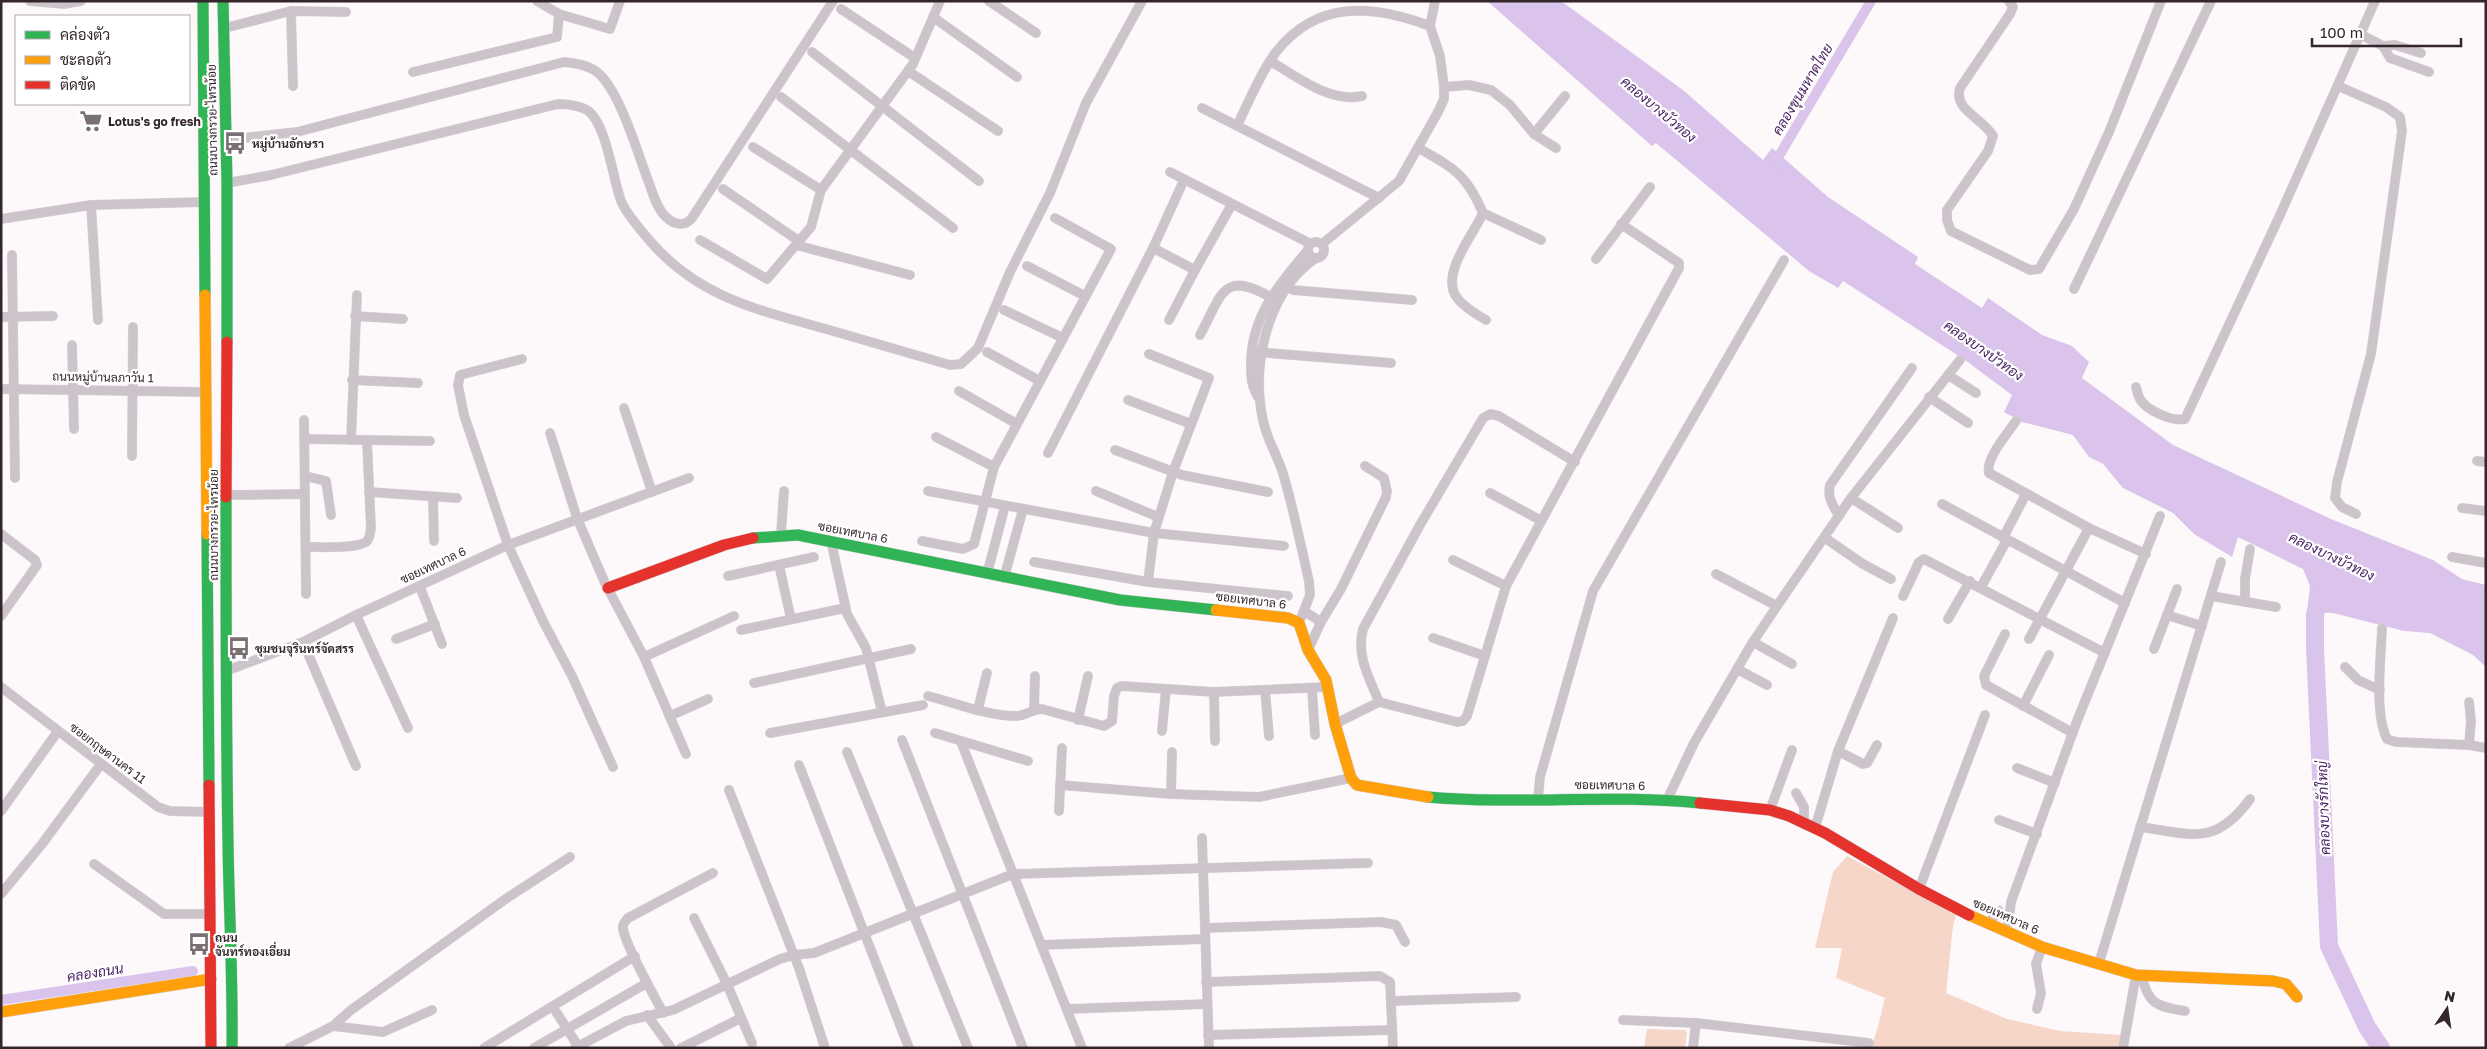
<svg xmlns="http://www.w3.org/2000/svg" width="2487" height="1049" viewBox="0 0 2487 1049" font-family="'Golos Text',Sarabun,sans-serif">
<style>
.green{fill:#f5d6c9}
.water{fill:#dbc4eb}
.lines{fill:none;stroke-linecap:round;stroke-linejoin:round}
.canal{stroke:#dbc4eb;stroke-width:10}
.river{stroke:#dbc4eb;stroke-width:18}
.street-tunnel{stroke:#d5ced1;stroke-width:9;stroke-dasharray:9 4.5;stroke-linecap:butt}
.street-casing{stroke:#d8d3d5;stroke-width:10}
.fast-casing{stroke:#d8d3d5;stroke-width:12}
.slow-casing{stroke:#d8d3d5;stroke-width:12}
.jam-casing{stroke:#d8d3d5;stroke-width:12}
.street{stroke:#ccc4ca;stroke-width:9}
.fast{stroke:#30b455;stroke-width:11}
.slow{stroke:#ff9f0a;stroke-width:11}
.jam{stroke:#e5322d;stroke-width:11}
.labels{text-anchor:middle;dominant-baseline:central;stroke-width:4.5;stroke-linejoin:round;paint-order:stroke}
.street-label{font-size:12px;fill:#34272b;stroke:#fff}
.poi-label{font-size:12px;font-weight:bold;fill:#34272b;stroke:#fff;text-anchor:start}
.water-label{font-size:14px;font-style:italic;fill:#4b2564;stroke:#fff}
</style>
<rect width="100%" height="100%" fill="#fdf8fa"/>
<g class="green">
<polygon points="1847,856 1956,915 1953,926 1946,993 2007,1019 2060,1031 2121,1035 2119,1048 1871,1048 1878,1027 1885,998 1836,978 1842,948 1815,948 1833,872"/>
<polygon points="1647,1029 1685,1030 1687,1033 1685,1048 1644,1048"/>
</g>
<polygon class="water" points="1487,1 1561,1 1683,90 1763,160 1772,148 1828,197 1918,257 1915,264 1982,308 1988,298 2042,335 2072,346 2089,362 2082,378 2173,445 2331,519 2433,560 2462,579 2486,585 2486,667 2473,655 2430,633 2404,631 2333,613 2307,612 2310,586 2303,569 2238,537 2232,557 2194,534 2173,513 2123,488 2103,464 2089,457 2073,435 2022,422 2004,412 2012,395 1965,360 1843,281 1838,288 1809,271 1656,143 1652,146"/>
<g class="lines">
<g class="canal">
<polyline points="1773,166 1871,1"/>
<polyline points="1,1000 193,971"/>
</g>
<polyline class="river" points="2324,589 2315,614 2315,648 2329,946 2367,1027 2381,1048"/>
<polyline class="street-tunnel" points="1997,914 2003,908"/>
<defs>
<g id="street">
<polyline points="30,1 64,4 81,1"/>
<polyline points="989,1 1036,33"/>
<path d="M2009,1L2013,7L2010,14L1960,88C1953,110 1983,118 1993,136L1988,151L1947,210V220L1951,231L2030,270L2039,269L2074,209L2109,132L2161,1"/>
<polyline points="841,9 915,58"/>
<polyline points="291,11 293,86"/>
<polyline points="559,14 610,29 620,1"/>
<polyline points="933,17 1017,77"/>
<polyline points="1430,26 1435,1"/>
<polyline points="225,28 291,11 346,12"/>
<polyline points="2360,34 2383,46 2390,58 2429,72"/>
<polyline points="2383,46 2395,45 2421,53"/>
<polyline points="812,52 979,181"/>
<path d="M1270,61C1298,77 1329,103 1362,96"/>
<polyline points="908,71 998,131"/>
<polyline points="413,72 557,37 559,14 537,1"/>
<polyline points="2338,86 2386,107 2400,117 2402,131 2371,354 2337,482 2335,498 2342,507 2356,514"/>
<polyline points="1444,87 1469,85 1491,90 1510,105 1534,134 1556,148"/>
<polyline points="781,97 953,228"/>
<polyline points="1202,108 1379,198"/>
<path d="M1237,126C1249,101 1260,74 1276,52C1317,0 1372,4 1430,26L1440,56L1444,87V99L1438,112L1399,181L1322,244"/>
<polyline points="1534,134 1565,96"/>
<path d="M226,140L297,132L564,62C575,63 588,65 597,72C620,90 638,155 649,183C653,194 657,209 666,217C674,225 685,227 692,218L833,1"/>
<polyline points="753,147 821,190"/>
<path d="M1420,149C1454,168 1467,175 1483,213C1474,234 1438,276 1458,299C1465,308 1476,314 1486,320"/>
<polyline points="1170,172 1311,244"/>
<path d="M227,183L271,175L558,104C568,104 577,105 587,110C606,122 613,179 621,201C627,215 640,229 650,241C698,297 758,310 826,329C867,341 909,353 950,365L961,364L978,348L1010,272L1050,193L1086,103L1142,1"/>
<polyline points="723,189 799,241"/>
<polyline points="91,205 98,320"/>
<polyline points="1483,213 1541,240"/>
<polyline points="1,219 91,205 203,202"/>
<polyline points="700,240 767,279 811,227 821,190 913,64 940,1"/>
<circle cx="1316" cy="250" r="8"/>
<polyline points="796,245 910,275"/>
<polyline points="1153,248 1195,270 1232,204"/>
<polyline points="12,255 15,478"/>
<polyline points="1596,259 1650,187"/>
<polyline points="1027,266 1085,296"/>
<polyline points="1285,285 1293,290 1412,300"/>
<polyline points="2074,289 2211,1"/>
<polyline points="1004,310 1063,338"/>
<polyline points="355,316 403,319"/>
<polyline points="1,317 53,316"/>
<polyline points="1169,320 1195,270"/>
<path d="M1200,335C1223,293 1222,269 1274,299"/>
<polyline points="72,345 74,429"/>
<polyline points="987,352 1040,381"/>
<polyline points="1256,352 1391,363"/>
<polyline points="1149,354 1209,378 1173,472 1154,533 1284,546"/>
<polyline points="522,359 460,375 458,385 464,415 508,545 543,621 572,676 613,767"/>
<polyline points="1948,375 1976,393"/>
<polyline points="352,380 418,383"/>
<path d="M2136,387C2137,391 2138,396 2140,399C2146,410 2172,422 2185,419L2280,215L2375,1"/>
<polyline points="1,389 205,392"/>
<polyline points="959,391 1017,424"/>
<polyline points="1929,397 1968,423"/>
<polyline points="1128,400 1191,424"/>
<path d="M1260,400C1251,387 1251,378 1251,364C1251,316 1279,284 1308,250"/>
<polyline points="624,408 652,492"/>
<polyline points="304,420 306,594"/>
<path d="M2016,421C2008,433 1985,459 1989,473L2089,528L2146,554"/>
<polyline points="550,433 577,518 605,583 644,657 686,754"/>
<polyline points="936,437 994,467"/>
<polyline points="305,439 430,441"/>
<polyline points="351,440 357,295"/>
<polyline points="1115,450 1182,475 1268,492"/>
<polyline points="1048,453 1153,248 1184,180"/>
<polyline points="132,456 133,327"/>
<polyline points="2477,461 2486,462"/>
<polyline points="305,476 326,481 331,515"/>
<polyline points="928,491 1154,533 1148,582 1034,562"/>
<polyline points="1096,491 1158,517"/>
<polyline points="369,492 457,498"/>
<polyline points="1490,493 1540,520"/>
<polyline points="227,495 305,494"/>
<polyline points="433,497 434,541"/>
<polyline points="1851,498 1898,528"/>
<polyline points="1942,504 2125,603"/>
<polyline points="2462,508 2486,511"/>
<path d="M1839,516C1833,505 1827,498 1830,485L1912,368"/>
<polyline points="781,533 784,491"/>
<polyline points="1,534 35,560 37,565 1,616"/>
<polyline points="1825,538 1863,564 1891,579"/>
<polyline points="2003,538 2026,494"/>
<polyline points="831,541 847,614 866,648 882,712"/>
<polyline points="922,541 963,549 974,544 994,467 1111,249 1055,218"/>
<path d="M306,547C319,547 355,549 366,542C370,539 370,533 371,528L367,441"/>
<polyline points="2452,557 2486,563"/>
<polyline points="1453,560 1506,586"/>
<polyline points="779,565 791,619"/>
<polyline points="987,574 1005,506"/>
<polyline points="1716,574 1777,606"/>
<polyline points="728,576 814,557"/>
<polyline points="1004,578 1023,509"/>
<polyline points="1148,582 1288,596"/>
<polyline points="420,587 442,644"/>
<polyline points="1981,587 2007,540"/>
<polyline points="1903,596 1919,562 1924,559 2105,653"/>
<polyline points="2211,596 2276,607"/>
<polyline points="2245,602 2245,579 2250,549"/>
<polyline points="1304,611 1321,622"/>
<polyline points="356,615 408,728"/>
<polyline points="2167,615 2202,626"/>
<polyline points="1948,619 1970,581"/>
<path d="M1299,623L1310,595L1309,581C1301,547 1294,511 1284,477C1280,461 1271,447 1266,431C1248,376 1265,291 1316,258"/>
<path d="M2382,628C2381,658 2374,713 2387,739L2396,742L2469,745L2486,748"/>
<polyline points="741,630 845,608"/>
<polyline points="2005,634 1984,676 1986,685 2073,733"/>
<polyline points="1433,638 1485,656"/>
<polyline points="396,639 435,624"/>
<polyline points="2029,639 2089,528"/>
<polyline points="303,642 356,766"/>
<polyline points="1753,642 1792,664"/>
<polyline points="2154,649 2177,589"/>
<polyline points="1308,650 1321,622 1341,589 1386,497 1387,491 1384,478 1365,466"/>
<polyline points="644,657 734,616"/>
<polyline points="2345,667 2358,680 2380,690"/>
<polyline points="1737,669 1767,685"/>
<polyline points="226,671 303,642 356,615 508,545 689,478"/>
<polyline points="754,683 911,649"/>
<polyline points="1,687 158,807 170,811 209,812"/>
<polyline points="1312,688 1315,735"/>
<polyline points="1265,690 1269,736"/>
<polyline points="1214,692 1215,741"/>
<path d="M928,696C956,703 987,716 1016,716C1025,716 1033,709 1042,709L1104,726L1112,721L1114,696L1117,688L1122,686L1214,692L1327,687"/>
<path d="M1379,702C1369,677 1356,656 1363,629L1420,525L1483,418L1490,414L1499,416L1575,462"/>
<polyline points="2469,702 2471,721 2469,745"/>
<polyline points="2023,706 2049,655"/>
<polyline points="978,709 987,673"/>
<polyline points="1034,709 1035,676"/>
<polyline points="670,716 708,699"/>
<polyline points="1078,720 1088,676"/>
<polyline points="1335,724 1379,702 1457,722 1463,721 1467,716 1506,586 1679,268 1679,263 1621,224"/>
<polyline points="1162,731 1166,689"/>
<polyline points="770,733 923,705"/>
<polyline points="935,733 1028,761"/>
<polyline points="902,740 1023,1048"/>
<polyline points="961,742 1082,1048"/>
<polyline points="1838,751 1863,764 1867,763 1877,745"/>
<polyline points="847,752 968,1048"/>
<polyline points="799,765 909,1048"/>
<polyline points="2017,768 2055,783"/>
<polyline points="1060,785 1171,794 1259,797 1351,778"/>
<polyline points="729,790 799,968 825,1048"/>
<polyline points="1796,793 1804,807 1804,822"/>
<polyline points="1171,794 1172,752"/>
<polyline points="1538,799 1540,777 1593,591 1784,260"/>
<polyline points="1667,800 1694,743 1751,645 1777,606 1851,498 1960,360"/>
<polyline points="1770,810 1792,750"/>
<polyline points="1,811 58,731"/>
<polyline points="1059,811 1062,748"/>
<polyline points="1999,820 2037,834"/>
<path d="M2140,827C2192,834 2215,847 2250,799"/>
<polyline points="1815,828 1838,751 1893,618"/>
<polyline points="1202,838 1209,1048"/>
<polyline points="94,864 164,914 211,914"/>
<polyline points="1919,889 1985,715"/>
<polyline points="1,894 42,844 101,764"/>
<polyline points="2010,911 2011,902 2077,721 2160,516"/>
<polyline points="694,918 727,984 752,1043"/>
<polyline points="1987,924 1997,914"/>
<polyline points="1205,928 1381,922 1396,925 1405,942"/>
<polyline points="2006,931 2009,919"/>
<polyline points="1041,945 1205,939"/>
<polyline points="2099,963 2221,562"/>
<path d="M2142,975C2147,1004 2158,1007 2185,1011"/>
<polyline points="1206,982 1380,976 1390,982 1393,1048"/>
<polyline points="1391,1001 1516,997"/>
<polyline points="553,1007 578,1046"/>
<polyline points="1067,1009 1207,1004"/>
<polyline points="2037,1009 2041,993 2036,964 2042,947"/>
<path d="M663,1013C655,997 624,943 623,928C622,924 626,921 628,918L713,873"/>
<polyline points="647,1015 671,1048"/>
<polyline points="1623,1020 1696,1023 1869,1043"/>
<polyline points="333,1026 383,1032 432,1010"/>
<polyline points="1208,1035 1392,1030"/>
<polyline points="289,1048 333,1026 351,1010 507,898 570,857"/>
<polyline points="484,1048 635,956"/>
<polyline points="534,1048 647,983"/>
<polyline points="575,1048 626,1021 673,1010 780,959 794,955 814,953 1013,874 1368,863"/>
<polyline points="681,1048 741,1018"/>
<polyline points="1693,1048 1696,1023"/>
<polyline points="2123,1048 2136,975"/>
</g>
<g id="fast">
<polyline points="203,1 205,295"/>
<polyline points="223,1 227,183 227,342"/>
<path d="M226,497C226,612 226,728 228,843C229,911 233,979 232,1048"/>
<polyline points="207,534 209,785"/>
<polyline points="753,538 798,535 1120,600 1216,610"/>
<path d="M1428,797C1518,805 1609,794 1700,803"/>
</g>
<g id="slow">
<polyline points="205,295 207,534"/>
<polyline points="1216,610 1288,618 1299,623 1308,650 1326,680 1335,724 1351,778 1357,785 1428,797"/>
<polyline points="1969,915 2042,947 2136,975 2273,981 2286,984 2297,997"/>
<polyline points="1,1012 211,979"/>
</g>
<g id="jam">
<polyline points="226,497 227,342"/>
<polyline points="608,588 724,545 753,538"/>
<polyline points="209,785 211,1048"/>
<polyline points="1700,803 1770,810 1789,816 1825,833 1919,889 1969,915"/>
</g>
</defs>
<use href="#street" class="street-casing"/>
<use href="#fast" class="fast-casing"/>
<use href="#slow" class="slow-casing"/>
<use href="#jam" class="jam-casing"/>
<use href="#street" class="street"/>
<use href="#fast" class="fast"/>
<use href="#slow" class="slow"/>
<use href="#jam" class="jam"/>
</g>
<defs>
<symbol id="supermarket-bare" viewBox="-9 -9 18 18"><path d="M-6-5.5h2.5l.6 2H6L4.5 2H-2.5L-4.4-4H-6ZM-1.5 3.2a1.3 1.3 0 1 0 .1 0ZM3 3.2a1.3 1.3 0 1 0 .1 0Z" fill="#7a7073" stroke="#fff" stroke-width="2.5" paint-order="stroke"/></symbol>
<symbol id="bus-bare" viewBox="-9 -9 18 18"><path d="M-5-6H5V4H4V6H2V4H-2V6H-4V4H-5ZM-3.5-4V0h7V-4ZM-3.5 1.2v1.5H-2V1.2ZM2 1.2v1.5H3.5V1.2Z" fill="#7a7073" stroke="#fff" stroke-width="2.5" paint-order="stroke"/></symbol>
</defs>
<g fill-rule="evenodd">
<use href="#supermarket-bare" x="75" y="105" width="32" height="32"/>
<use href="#bus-bare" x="219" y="127" width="32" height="32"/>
<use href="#bus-bare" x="223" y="632" width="32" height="32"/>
<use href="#bus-bare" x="183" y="928" width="32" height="32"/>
</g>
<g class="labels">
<g class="street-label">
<text transform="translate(212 120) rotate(-91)">ถนนบางกรวย-ไทรน้อย</text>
<text transform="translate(103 377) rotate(1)">ถนนหมู่บ้านลภาวัน 1</text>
<text transform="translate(213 525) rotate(-90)">ถนนบางกรวย-ไทรน้อย</text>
<text transform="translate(853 532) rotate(11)">ซอยเทศบาล 6</text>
<text transform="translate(433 565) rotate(-25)">ซอยเทศบาล 6</text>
<text transform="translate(1251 600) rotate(7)">ซอยเทศบาล 6</text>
<text transform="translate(108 753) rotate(37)">ซอยกฤษดานคร 11</text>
<text transform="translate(1610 785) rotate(1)">ซอยเทศบาล 6</text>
<text transform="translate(2006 916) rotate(24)">ซอยเทศบาล 6</text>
</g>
<g class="poi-label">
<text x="108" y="121">Lotus's go fresh</text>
<text x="252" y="143">หมู่บ้านอักษรา</text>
<text x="255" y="648">ชุมชนจุรินทร์จัดสรร</text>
<text x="215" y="937">ถนน<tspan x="215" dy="14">จันทร์ทองเอี่ยม</tspan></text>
</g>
<g class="water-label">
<text transform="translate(1802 89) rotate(-59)">คลองขุนมหาดไทย</text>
<text transform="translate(1659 109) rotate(40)">คลองบางบัวทอง</text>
<text transform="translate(1984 350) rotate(35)">คลองบางบัวทอง</text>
<text transform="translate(2332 556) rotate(26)">คลองบางบัวทอง</text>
<text transform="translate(2323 808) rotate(-92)">คลองบางรักใหญ่</text>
<text transform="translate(95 972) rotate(-9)">คลองถนน</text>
</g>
</g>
<rect width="2487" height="1049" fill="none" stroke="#34272b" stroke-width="5"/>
<rect x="15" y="15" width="175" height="90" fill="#ffffff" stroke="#aea9aa"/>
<rect x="25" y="31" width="25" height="8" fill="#30b455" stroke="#aea9aa"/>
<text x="60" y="40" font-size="15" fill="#34272b">คล่องตัว</text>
<rect x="25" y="56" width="25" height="8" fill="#ff9f0a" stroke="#aea9aa"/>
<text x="60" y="65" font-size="15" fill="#34272b">ชะลอตัว</text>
<rect x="25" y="81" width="25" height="8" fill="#e5322d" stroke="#aea9aa"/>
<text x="60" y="90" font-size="15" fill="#34272b">ติดขัด</text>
<g transform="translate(2447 1009) rotate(13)" stroke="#ffffff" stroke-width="4" paint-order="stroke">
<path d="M0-4L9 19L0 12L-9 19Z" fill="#34272b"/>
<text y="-8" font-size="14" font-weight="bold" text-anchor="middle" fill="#34272b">N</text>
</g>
<path d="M2312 38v8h149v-8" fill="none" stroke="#34272b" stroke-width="2.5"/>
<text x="2320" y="38" font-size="15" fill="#34272b" stroke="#ffffff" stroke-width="4" paint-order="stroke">100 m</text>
</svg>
